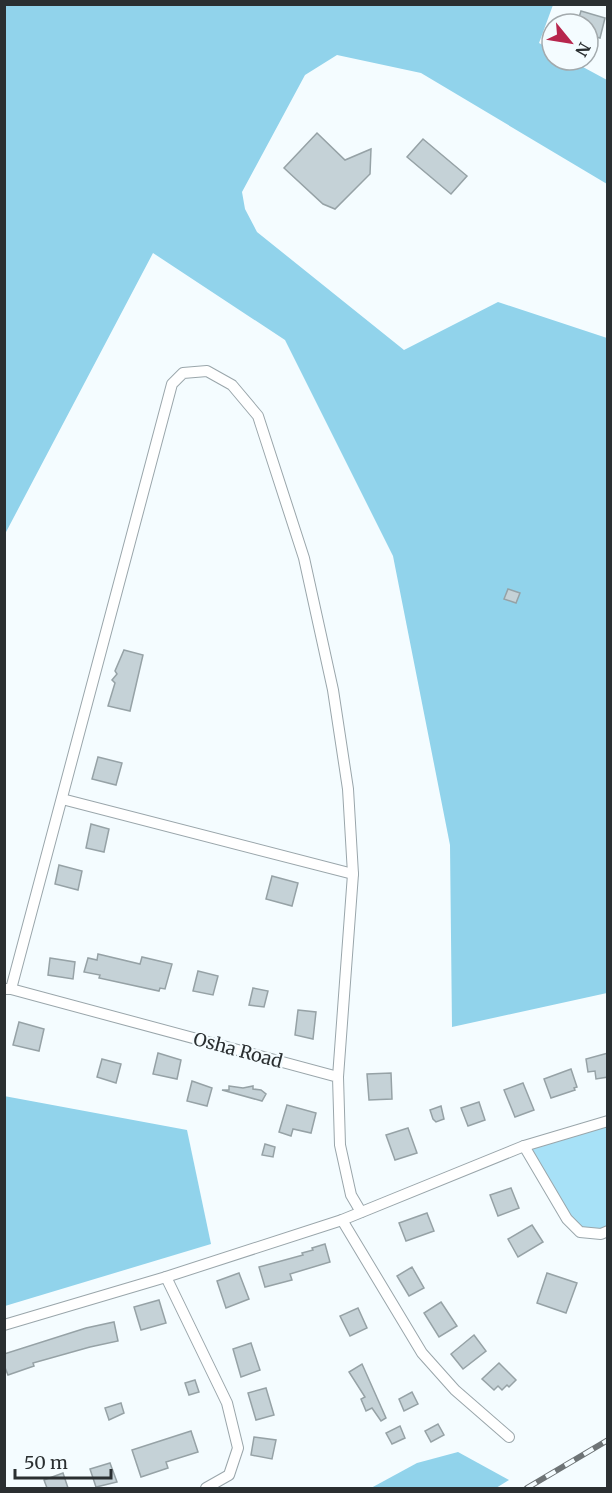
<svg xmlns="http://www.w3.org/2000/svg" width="612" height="1493" viewBox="0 0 612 1493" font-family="Merriweather,serif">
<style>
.green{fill:#a7e1f7}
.forest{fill:#91d3eb}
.building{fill:#c5d2d7;stroke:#96a2a6;stroke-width:1.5}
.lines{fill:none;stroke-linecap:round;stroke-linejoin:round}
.street-casing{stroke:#9aa6ab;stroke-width:12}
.street{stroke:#fff;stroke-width:10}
.rail-casing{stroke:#6e7476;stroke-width:6}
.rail{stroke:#f4fcff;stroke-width:4;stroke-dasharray:11;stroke-linecap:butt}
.labels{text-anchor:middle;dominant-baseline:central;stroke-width:4.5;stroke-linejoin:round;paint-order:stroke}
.street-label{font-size:18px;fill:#2a2f31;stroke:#f4fcff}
</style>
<rect width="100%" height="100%" fill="#f4fcff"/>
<polygon class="green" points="607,1121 607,1231 580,1232 524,1146"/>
<g class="forest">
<polygon points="5,5 553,5 539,43 552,50 552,60 570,60 607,80 607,184 421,73 337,55 305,75 242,192 245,209 257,232 404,350 498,302 607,338 607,993 452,1027 450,845 393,556 285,340 153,253 5,534"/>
<polygon points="4,1096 187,1130 211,1244 5,1306"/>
<polygon points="458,1452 509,1480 496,1488 371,1488 417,1463"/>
</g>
<g class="building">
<polygon points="581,11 605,18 600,38 588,35 588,24 577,24"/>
<polygon points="317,133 345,160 371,149 370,174 335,209 323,204 284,168"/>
<polygon points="423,139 467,176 451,194 407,157"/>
<polygon points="508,589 520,593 516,603 504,599"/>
<polygon points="124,650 143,655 130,711 108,706 115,683 112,680 117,674 115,671"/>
<polygon points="98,757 122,763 116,785 92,779"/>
<polygon points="91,824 109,829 104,852 86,848"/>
<polygon points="59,865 82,871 78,890 55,884"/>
<polygon points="272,876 298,883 292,906 266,899"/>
<polygon points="98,954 140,964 142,957 172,964 165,989 160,988 159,991 99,978 100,975 84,972 88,958 97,960"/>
<polygon points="50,958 75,962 73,979 48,975"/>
<polygon points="198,971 218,976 213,995 193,991"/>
<polygon points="253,988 268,991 264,1007 249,1005"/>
<polygon points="298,1010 316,1012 313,1039 295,1035"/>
<polygon points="19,1022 44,1029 39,1051 13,1045"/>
<polygon points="158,1053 181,1060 177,1079 153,1074"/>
<polygon points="608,1053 608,1077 596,1079 595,1071 588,1072 586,1059"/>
<polygon points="102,1059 121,1064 116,1083 97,1077"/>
<polygon points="571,1069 577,1087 574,1088 575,1090 551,1098 544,1079"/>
<polygon points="391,1073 392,1099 369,1100 367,1074"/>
<polygon points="192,1081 212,1088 207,1106 187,1101"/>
<polygon points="523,1083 534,1110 515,1117 504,1090"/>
<polygon points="229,1086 243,1088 253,1086 253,1089 261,1090 266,1094 262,1101 222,1090 229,1090"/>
<polygon points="479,1102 485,1120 468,1126 461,1108"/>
<polygon points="287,1105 316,1113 311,1133 293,1129 291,1136 279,1132"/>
<polygon points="441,1106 444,1119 436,1122 433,1119 430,1110"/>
<polygon points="408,1128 417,1153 395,1160 386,1135"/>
<polygon points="265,1144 275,1147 273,1157 262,1155"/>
<polygon points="511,1188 519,1208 498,1216 490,1195"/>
<polygon points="427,1213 434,1231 406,1241 399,1223"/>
<polygon points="532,1225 543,1242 518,1257 508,1239"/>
<polygon points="325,1244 330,1262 290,1274 292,1280 265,1287 259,1267 303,1255 302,1253 313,1250 312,1248"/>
<polygon points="412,1267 424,1288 409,1296 397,1276"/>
<polygon points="239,1273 249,1299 226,1308 217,1281"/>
<polygon points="547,1273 577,1283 566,1313 537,1303"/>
<polygon points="159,1300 166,1323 141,1330 134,1307"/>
<polygon points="441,1302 457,1326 439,1337 424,1313"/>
<polygon points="358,1308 367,1328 350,1336 340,1316"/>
<polygon points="114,1322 118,1341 90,1347 33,1363 34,1366 8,1375 4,1365 4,1354 86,1328"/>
<polygon points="474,1335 486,1351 463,1369 451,1354"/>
<polygon points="251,1343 260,1370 241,1377 233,1349"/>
<polygon points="499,1363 516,1380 509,1387 507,1385 502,1390 498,1386 494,1390 482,1379"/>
<polygon points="362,1364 386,1418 381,1421 372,1408 366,1411 361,1399 365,1397 349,1372"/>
<polygon points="195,1380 199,1392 189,1395 185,1383"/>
<polygon points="266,1388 274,1415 256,1420 248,1393"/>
<polygon points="412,1392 418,1404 404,1411 399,1399"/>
<polygon points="121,1403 124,1413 109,1420 105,1408"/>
<polygon points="438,1424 444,1435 431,1442 425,1431"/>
<polygon points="400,1426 405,1438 392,1444 386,1433"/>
<polygon points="191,1431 198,1452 166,1462 168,1468 141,1477 132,1450"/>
<polygon points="254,1437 276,1440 272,1459 251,1455"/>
<polygon points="110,1463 117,1482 96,1487 90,1469"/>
<polygon points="63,1473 68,1488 47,1488 44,1480"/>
</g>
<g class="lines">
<defs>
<g id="street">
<polyline points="62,799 353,874"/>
<polyline points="6,989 11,989 338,1077 340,1145 351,1195 361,1212"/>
<polyline points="11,989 172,384 183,373 207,371 232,385 258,416 304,558 333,690 348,789 353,874 338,1077"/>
<polyline points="524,1146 567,1219 580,1232 601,1234 608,1231"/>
<polyline points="342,1220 422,1353 455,1390 509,1437"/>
<polyline points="166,1277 227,1403 238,1448 229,1475 206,1488"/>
<polyline points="4,1325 166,1277 342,1220 524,1146 608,1121"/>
</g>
</defs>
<use href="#street" class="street-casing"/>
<use href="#street" class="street"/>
<defs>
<polyline id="rail" points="527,1488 608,1440"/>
</defs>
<use href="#rail" class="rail-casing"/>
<use href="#rail" class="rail"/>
</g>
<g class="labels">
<g class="street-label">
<text transform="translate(238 1050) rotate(15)">Osha Road</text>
</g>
</g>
<rect width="612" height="1493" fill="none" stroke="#2a2f31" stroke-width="12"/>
<g transform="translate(570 42) rotate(120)"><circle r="28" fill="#f4fcff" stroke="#a3aaad" stroke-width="1.5"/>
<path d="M0-4.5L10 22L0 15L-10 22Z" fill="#b7264d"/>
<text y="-9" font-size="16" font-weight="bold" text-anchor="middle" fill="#2a2f31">N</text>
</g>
<path d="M15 1469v9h96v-9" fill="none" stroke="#2a2f31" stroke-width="3"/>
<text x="24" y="1469" font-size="18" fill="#2a2f31" stroke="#f4fcff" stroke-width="4.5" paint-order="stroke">50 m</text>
</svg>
